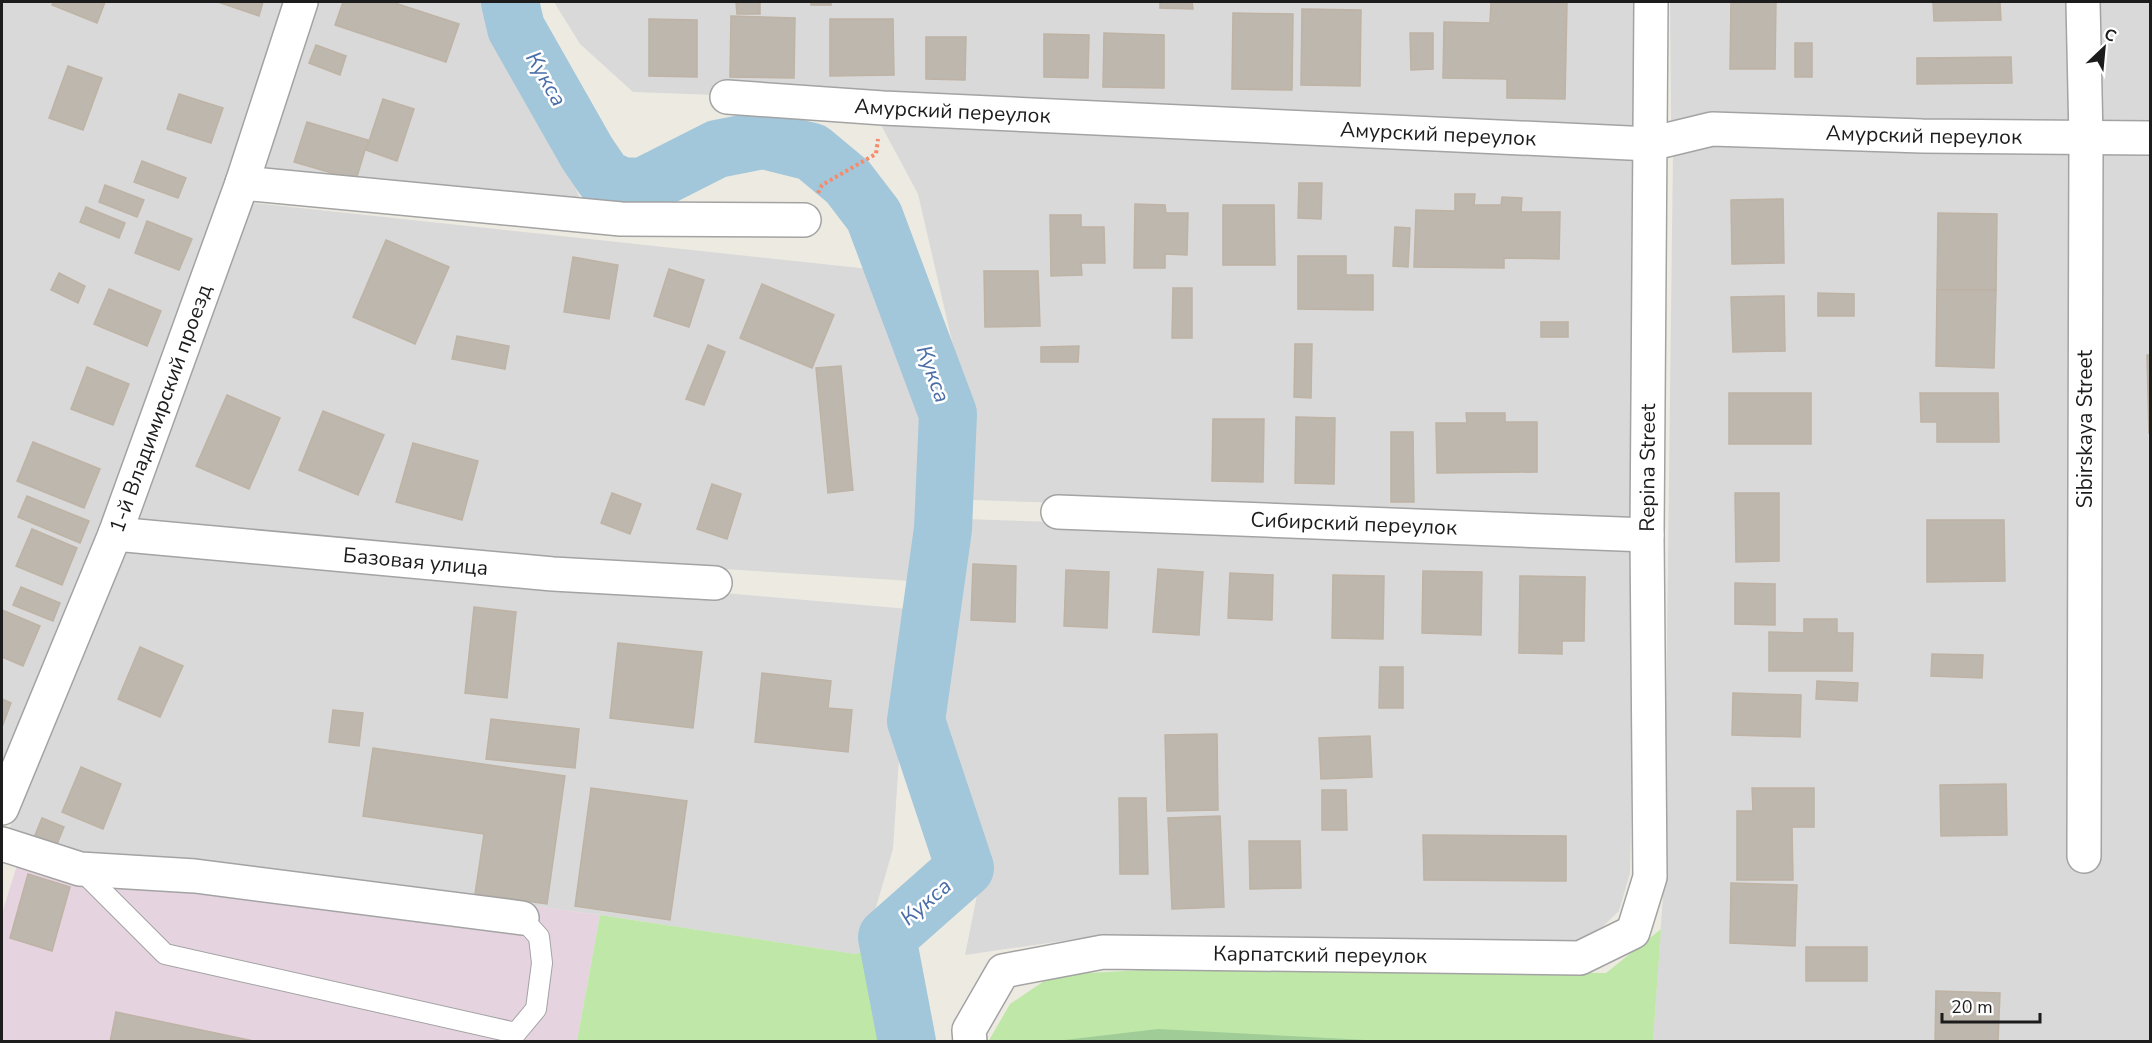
<svg xmlns="http://www.w3.org/2000/svg" width="2152" height="1043" viewBox="0 0 2152 1043" font-family="'Nunito Sans',sans-serif">
<style>
.residential{fill:#dad9d9}
.industrial{fill:#e6d3e0}
.grass{fill:#bfe7a8}
.forest{fill:#a0cc97}
.lines{fill:none;stroke-linecap:round;stroke-linejoin:round}
.river{stroke:#a2c6da;stroke-width:58}
.building{fill:#bdb7ae;stroke:#beb3a4;stroke-width:1.5}
.service-casing{stroke:#a3a3a3;stroke-width:22}
.minor-casing{stroke:#a3a3a3;stroke-width:36}
.tertiary-casing{stroke:#a3a3a3;stroke-width:36}
.path{stroke:#f68a69;stroke-width:4;stroke-dasharray:3 3;stroke-linecap:butt}
.service{stroke:#fff;stroke-width:20}
.minor{stroke:#fff;stroke-width:33}
.tertiary{stroke:#fff;stroke-width:33}
.labels{text-anchor:middle;dominant-baseline:central;stroke-width:5;stroke-linejoin:round;paint-order:stroke}
.street-label{font-size:21px;fill:#1c1c1c;stroke:#fff}
.water-label{font-size:22px;font-style:italic;fill:#4b6ea8;stroke:#fff}
</style>
<rect width="100%" height="100%" fill="#edebe1"/>
<g class="residential">
<polygon points="2,2 292,2 237,189 2,783"/>
<polygon points="318,2 492,2 497,28 533,89 589,219 259,185"/>
<polygon points="554,2 1640,2 1639,128 633,92 580,44"/>
<polygon points="1670,2 2074,2 2077,129 1671,120"/>
<polygon points="2092,2 2150,2 2150,128 2094,129"/>
<polygon points="881,125 1639,156 1636,522 971,500 960,376 918,194"/>
<polygon points="1714,138 2150,146 2150,1041 1653,1042 1664,880 1673,150"/>
<polygon points="253,203 888,271 927,417 911,581 708,568 548,562 129,525"/>
<polygon points="964,519 1637,541 1630,873 1619,911 1590,939 1551,941 1097,936 965,955 980,880 931,725"/>
<polygon points="122,541 909,609 893,849 863,952 855,954 600,915 290,872 82,863 6,837"/>
</g>
<polygon class="industrial" points="24,843 82,863 290,872 600,915 577,1041 2,1042 2,909 3,910"/>
<g class="grass">
<polygon points="600,915 855,954 863,952 892,1041 577,1041"/>
<polygon points="1661,929 1653,1041 1336,1040 988,1042 1010,1004 1053,975 1159,969 1606,973"/>
</g>
<polygon class="forest" points="1158,1029 1385,1041 1056,1041"/>
<g class="lines">
<polyline class="river" points="510,2 516,28 587,153 604,178 621,186 642,187 717,149 763,140 812,152 848,182 874,216 948,414 943,529 916,721 965,868 887,937 907,1042"/>
</g>
<g class="building">
<polygon points="54,2 105,2 97,23 52,5"/>
<polygon points="218,2 263,2 259,16"/>
<polygon points="343,2 392,2 459,24 446,62 335,25"/>
<polygon points="736,2 760,2 760,14 737,14"/>
<rect x="811" y="2" width="20" height="3"/>
<polygon points="1160,2 1192,2 1193,9 1160,8"/>
<polygon points="1491,2 1567,2 1565,99 1507,98 1507,79 1443,78 1444,22 1490,23"/>
<polygon points="1731,2 1776,2 1775,69 1730,69"/>
<polygon points="1933,2 2000,2 2001,20 1934,21"/>
<polygon points="1302,9 1361,10 1360,86 1301,85"/>
<polygon points="1233,13 1293,14 1292,90 1232,89"/>
<polygon points="731,16 795,18 794,78 730,77"/>
<polygon points="649,19 697,20 697,77 649,76"/>
<polygon points="830,19 893,19 894,75 830,76"/>
<polygon points="1104,33 1164,35 1164,88 1103,87"/>
<polygon points="1410,33 1433,33 1433,69 1411,70"/>
<polygon points="1044,34 1089,35 1088,78 1044,77"/>
<polygon points="926,37 966,37 965,80 926,79"/>
<rect x="1795" y="43" width="17" height="34"/>
<polygon points="316,45 346,56 340,75 309,63"/>
<polygon points="2011,57 2012,83 1917,84 1917,58"/>
<polygon points="68,66 102,78 83,130 49,118"/>
<polygon points="179,94 223,108 211,143 167,129"/>
<polygon points="383,99 414,109 397,161 366,150"/>
<polygon points="307,122 368,140 356,180 294,162"/>
<polygon points="142,161 186,178 178,198 134,182"/>
<polygon points="1299,183 1322,183 1321,219 1298,218"/>
<polygon points="105,185 144,200 137,217 99,202"/>
<polygon points="1455,194 1475,194 1474,205 1501,205 1502,197 1522,198 1521,212 1560,212 1559,259 1504,258 1504,268 1414,267 1416,210 1455,211"/>
<polygon points="1783,199 1784,263 1732,264 1731,200"/>
<polygon points="1135,204 1165,205 1166,213 1188,213 1187,255 1165,254 1165,268 1134,268"/>
<polygon points="1223,205 1274,205 1275,265 1223,265"/>
<polygon points="86,207 125,223 119,238 80,222"/>
<polygon points="1938,213 1997,214 1996,290 1937,290"/>
<polygon points="1050,215 1081,215 1081,227 1104,227 1105,263 1081,263 1082,275 1051,276"/>
<polygon points="147,221 192,239 179,270 135,253"/>
<polygon points="1395,227 1410,228 1408,267 1393,266"/>
<polygon points="386,240 449,267 415,344 353,317"/>
<polygon points="1298,256 1346,256 1346,275 1373,275 1373,310 1298,309"/>
<polygon points="573,257 618,265 609,319 564,312"/>
<polygon points="669,269 704,280 689,327 654,316"/>
<polygon points="984,271 1038,271 1040,326 985,327"/>
<polygon points="59,273 85,286 78,303 51,290"/>
<polygon points="762,284 834,315 812,368 740,338"/>
<polygon points="1173,288 1192,288 1192,338 1172,338"/>
<polygon points="109,289 161,311 147,346 94,324"/>
<polygon points="1937,290 1996,290 1994,368 1936,366"/>
<polygon points="1818,293 1854,294 1854,316 1818,316"/>
<polygon points="1784,296 1785,351 1733,352 1731,297"/>
<rect x="1541" y="322" width="27" height="15"/>
<polygon points="457,336 509,346 505,369 452,359"/>
<polygon points="1295,344 1312,344 1311,398 1294,397"/>
<polygon points="708,345 725,352 704,405 686,399"/>
<polygon points="1079,346 1078,362 1041,362 1041,347"/>
<polygon points="2147,355 2150,355 2150,433 2149,433"/>
<polygon points="841,366 853,490 828,493 816,368"/>
<polygon points="87,367 129,384 113,425 71,409"/>
<rect x="1729" y="393" width="82" height="51"/>
<polygon points="1920,393 1998,393 1999,442 1937,442 1937,422 1921,422"/>
<polygon points="227,395 280,418 249,489 196,466"/>
<polygon points="323,411 384,435 358,495 299,470"/>
<polygon points="1466,413 1505,413 1505,422 1537,422 1537,472 1437,473 1436,423 1467,423"/>
<polygon points="1296,417 1335,418 1334,484 1295,483"/>
<polygon points="1213,419 1264,419 1263,482 1212,481"/>
<polygon points="1391,432 1413,432 1414,502 1391,502"/>
<polygon points="33,442 100,469 84,508 17,481"/>
<polygon points="413,443 478,461 462,520 396,502"/>
<polygon points="712,484 741,494 727,539 697,529"/>
<polygon points="612,493 641,504 630,534 601,523"/>
<polygon points="1735,493 1779,493 1779,561 1736,562"/>
<polygon points="27,496 89,521 80,543 18,517"/>
<polygon points="1927,520 2004,520 2005,581 1927,582"/>
<polygon points="32,529 77,548 62,585 16,566"/>
<polygon points="973,564 1016,566 1015,622 971,620"/>
<polygon points="1158,569 1203,572 1199,635 1153,632"/>
<polygon points="1066,570 1109,572 1107,628 1064,626"/>
<polygon points="1423,571 1482,572 1481,635 1422,633"/>
<polygon points="1230,573 1273,575 1272,620 1228,618"/>
<polygon points="1333,575 1384,576 1383,639 1332,638"/>
<polygon points="1520,576 1585,577 1584,641 1562,641 1562,654 1519,653"/>
<polygon points="1735,583 1775,584 1775,625 1735,624"/>
<polygon points="21,587 60,603 53,621 13,605"/>
<polygon points="474,607 516,612 507,698 465,693"/>
<polygon points="2,610 40,626 23,666 2,657"/>
<polygon points="1804,619 1837,619 1837,633 1853,633 1852,671 1769,671 1769,632 1804,633"/>
<polygon points="618,643 702,652 693,728 610,718"/>
<polygon points="140,647 183,666 160,717 118,699"/>
<polygon points="1932,654 1983,655 1982,678 1931,676"/>
<polygon points="1380,667 1403,667 1403,708 1379,708"/>
<polygon points="762,673 831,681 828,708 852,710 848,752 755,742"/>
<polygon points="1817,681 1858,683 1857,701 1816,699"/>
<polygon points="1733,693 1801,695 1800,737 1732,735"/>
<polygon points="2,699 11,703 2,727"/>
<polygon points="333,710 363,713 359,746 329,742"/>
<polygon points="491,719 579,729 575,768 486,759"/>
<polygon points="1217,734 1218,810 1167,811 1165,735"/>
<polygon points="1370,736 1372,777 1321,779 1319,738"/>
<polygon points="373,748 565,776 547,904 475,894 484,834 363,816"/>
<polygon points="81,767 121,784 103,829 62,812"/>
<polygon points="2006,784 2007,835 1941,836 1940,785"/>
<polygon points="591,788 687,801 670,920 575,906"/>
<polygon points="1752,788 1814,788 1814,827 1792,827 1793,880 1737,880 1737,811 1753,811"/>
<polygon points="1322,790 1346,790 1347,830 1322,830"/>
<polygon points="1119,798 1146,798 1148,874 1120,874"/>
<polygon points="1220,816 1224,907 1172,909 1168,818"/>
<polygon points="42,818 64,827 55,849 33,840"/>
<polygon points="1423,835 1566,836 1566,881 1424,880"/>
<polygon points="1249,841 1300,841 1301,888 1250,889"/>
<polygon points="28,874 70,887 52,951 10,938"/>
<polygon points="1731,883 1797,885 1795,946 1730,943"/>
<rect x="1806" y="947" width="61" height="34"/>
<polygon points="1936,991 2000,993 1998,1042 1935,1042"/>
<polygon points="116,1012 258,1042 110,1042"/>
</g>
<g class="lines">
<defs>
<polyline id="service" points="80,869 165,954 516,1033 536,1009 542,963 539,937 522,918"/>
<g id="minor">
<polyline points="2083,2 2086,139 2084,856"/>
<path id="s1" d="M727,97L883,108L1650,144L1712,129L1922,136L2150,138"/>
<polyline points="242,183 621,219 804,220"/>
<path id="s2" d="M1058,512L1647,535"/>
<path id="s3" d="M115,534L553,574L715,583"/>
<path id="s4" d="M2,808L115,534L242,183L301,2"/>
<polyline points="2,844 80,869 195,876 522,918"/>
</g>
<g id="tertiary">
<path id="s5" d="M970,1042L969,1030L1003,971L1103,952L1580,958L1633,932L1650,877L1647,535L1651,2"/>
</g>
</defs>
<use href="#service" class="service-casing"/>
<use href="#minor" class="minor-casing"/>
<use href="#tertiary" class="tertiary-casing"/>
<polyline class="path" points="818,193 822,185 876,154 878,139"/>
<use href="#service" class="service"/>
<use href="#minor" class="minor"/>
<use href="#tertiary" class="tertiary"/>
</g>
<g class="labels">
<g class="street-label">
<text stroke="none"><textPath href="#s1" startOffset="226">Амурский переулок</textPath></text>
<text stroke="none"><textPath href="#s1" startOffset="712">Амурский переулок</textPath></text>
<text stroke="none"><textPath href="#s1" startOffset="1200">Амурский переулок</textPath></text>
<text stroke="none"><textPath href="#s4" startOffset="430">1-й Владимирский проезд</textPath></text>
<text transform="translate(2085 429) rotate(-90)">Sibirskaya Street</text>
<text stroke="none"><textPath href="#s5" startOffset="1185">Repina Street</textPath></text>
<text stroke="none"><textPath href="#s2" startOffset="296">Сибирский переулок</textPath></text>
<text stroke="none"><textPath href="#s3" startOffset="302">Базовая улица</textPath></text>
<text stroke="none"><textPath href="#s5" startOffset="399">Карпатский переулок</textPath></text>
</g>
<g class="water-label">
<text transform="translate(546 79) rotate(60)">Кукса</text>
<text transform="translate(933 374) rotate(70)">Кукса</text>
<text transform="translate(926 902) rotate(-41)">Кукса</text>
</g>
</g>
<rect width="2152" height="1043" fill="none" stroke="#1c1c1c" stroke-width="6"/>
<g transform="translate(2104 48) rotate(26)" stroke="#ffffff" stroke-width="4.5" paint-order="stroke">
<path d="M0-4.5L10 22L0 15L-10 22Z" fill="#1c1c1c"/>
<text y="-9" font-size="16" font-weight="bold" text-anchor="middle" fill="#1c1c1c">С</text>
</g>
<path d="M1942 1013v9h98v-9" fill="none" stroke="#1c1c1c" stroke-width="3"/>
<text x="1951" y="1013" font-size="18" fill="#1c1c1c" stroke="#ffffff" stroke-width="4.5" paint-order="stroke">20 m</text>
</svg>
